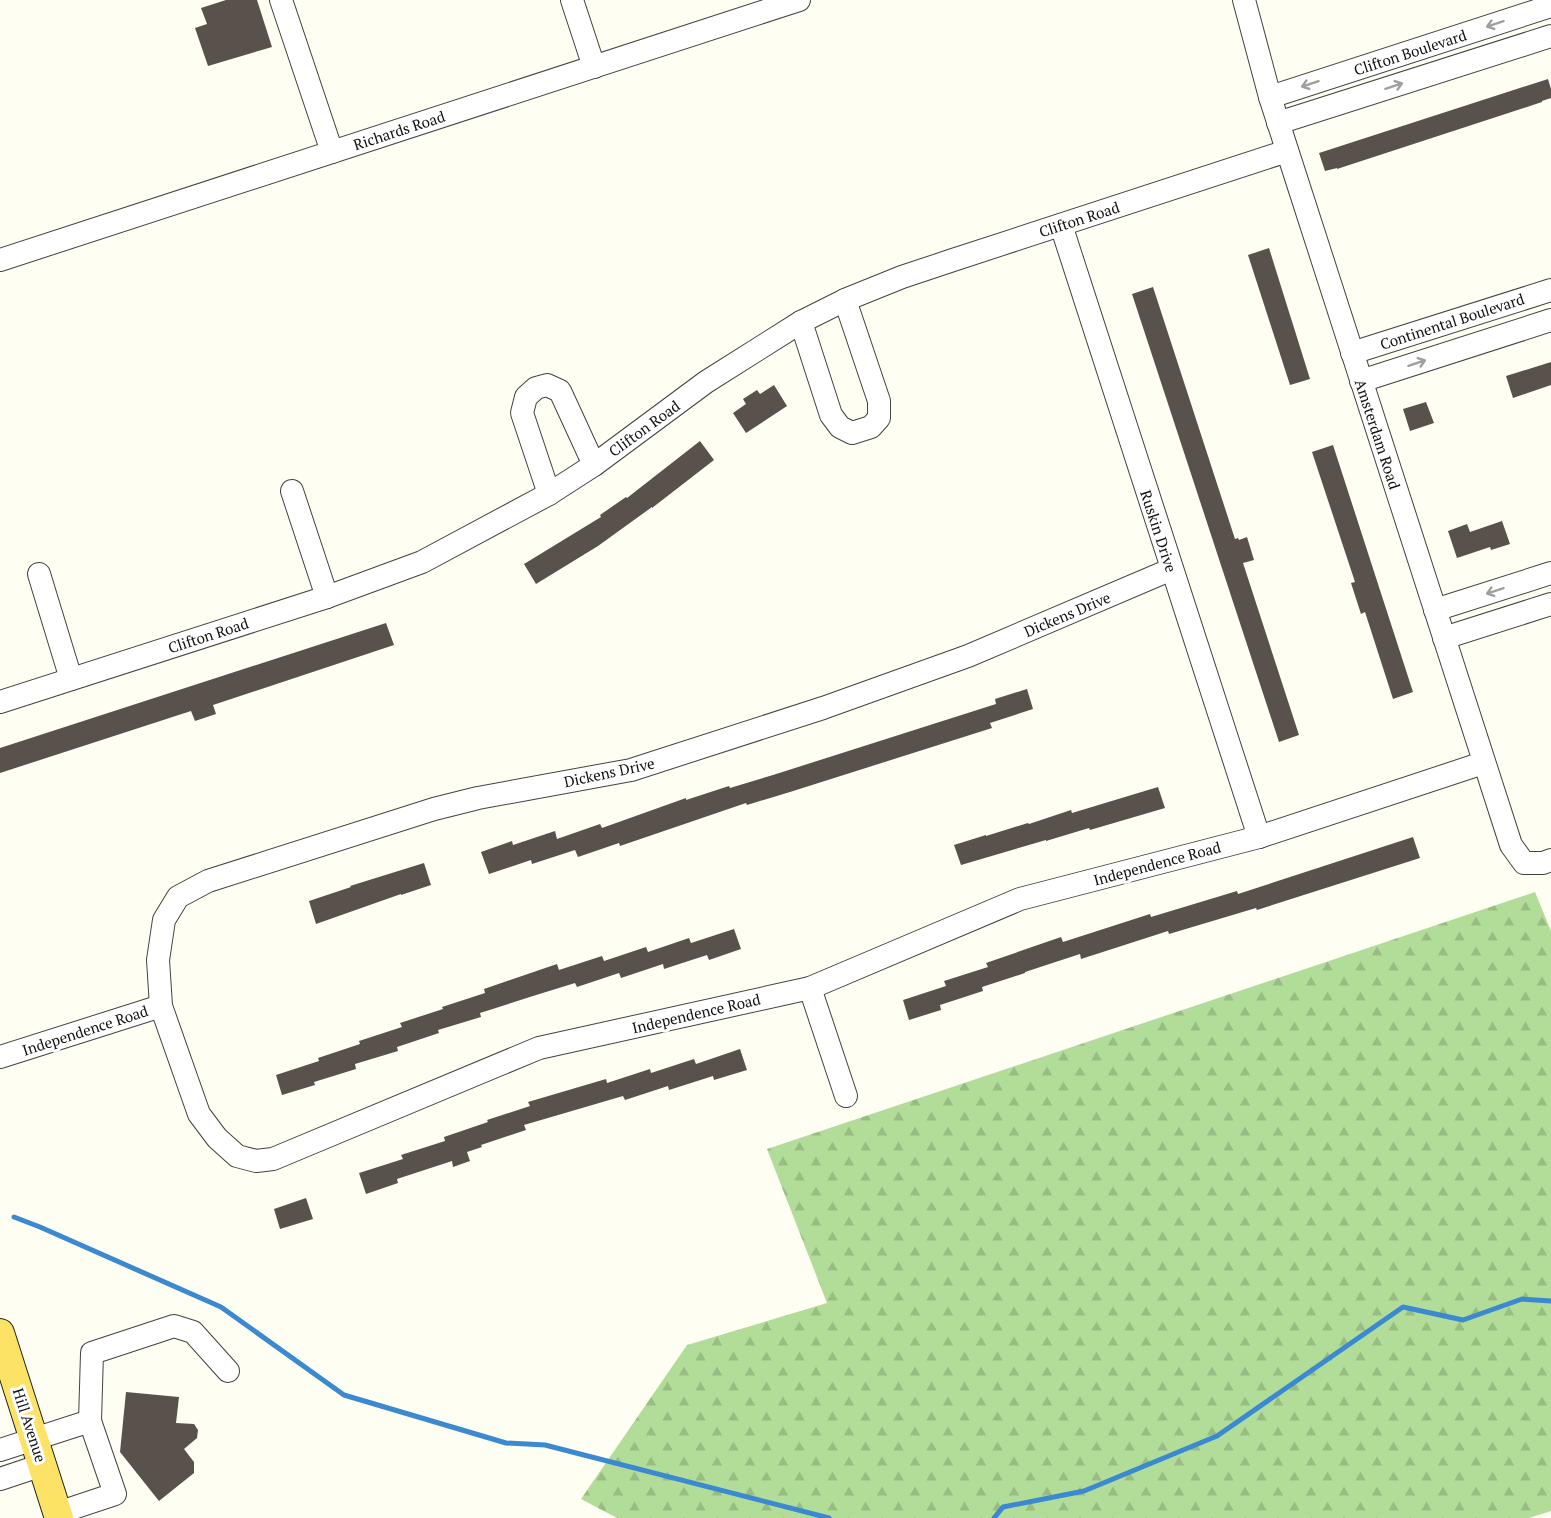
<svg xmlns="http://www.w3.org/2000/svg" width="1551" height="1518" viewBox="0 0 1551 1518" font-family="'PT Serif',serif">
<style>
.forest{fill:url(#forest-firs)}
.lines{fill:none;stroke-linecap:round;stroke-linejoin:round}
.stream{stroke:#3a89d1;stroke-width:5}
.building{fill:#59524c}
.minor-casing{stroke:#434343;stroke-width:24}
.major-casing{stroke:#212121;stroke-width:30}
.minor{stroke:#fff;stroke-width:22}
.major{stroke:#fce366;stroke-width:28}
.oneway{stroke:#9f9f9f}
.labels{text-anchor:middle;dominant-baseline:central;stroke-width:6;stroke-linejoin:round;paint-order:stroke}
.street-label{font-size:15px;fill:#101010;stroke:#fff}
</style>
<defs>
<pattern id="forest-firs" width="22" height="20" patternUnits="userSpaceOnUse" patternTransform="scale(1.5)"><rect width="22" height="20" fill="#b2dd99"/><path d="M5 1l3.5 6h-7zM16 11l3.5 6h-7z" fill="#98bd83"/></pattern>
</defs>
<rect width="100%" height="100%" fill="#fffef2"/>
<polygon class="forest" points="1535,892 1551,931 1551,1511 1529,1518 617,1518 581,1499 687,1345 827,1303 767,1149"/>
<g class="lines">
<g class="stream">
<polyline points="14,1217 40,1227 221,1307 344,1395 506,1443 545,1445 829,1518"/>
<polyline points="994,1518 1003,1507 1084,1491 1217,1436 1403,1307 1463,1320 1522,1299 1551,1301"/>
</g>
</g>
<g class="building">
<polygon points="226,0 257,0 272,47 208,66 195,28 207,24 201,8"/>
<polygon points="1548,79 1551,89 1551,98 1542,101 1542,102 1337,169 1337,168 1325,171 1319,153"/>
<polygon points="1269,248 1310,379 1290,385 1248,255"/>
<polygon points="1153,287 1235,539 1238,538 1239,540 1247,537 1254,560 1243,563 1299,735 1279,742 1132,294"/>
<polygon points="1551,362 1551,385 1513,398 1506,376"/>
<polygon points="774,385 787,406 746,433 733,413 746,404 743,399 757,390 760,394"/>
<polygon points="1426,402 1434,423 1410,431 1403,409"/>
<polygon points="700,441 714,460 652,508 652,507 598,546 536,584 524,564 601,517 600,515 626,497 627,498"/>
<polygon points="1333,445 1413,692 1393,699 1365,612 1361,614 1351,583 1355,582 1312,452"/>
<polygon points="1502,521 1510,544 1491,550 1490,547 1457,558 1448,531 1467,524 1470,532"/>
<polygon points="386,623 394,645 213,705 216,714 195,721 191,711 0,773 0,748"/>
<polygon points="1027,689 1033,709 990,723 992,728 790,792 747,805 746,803 620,846 619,843 578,857 575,850 532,864 531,860 489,874 481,852 512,841 513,845 555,831 557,839 600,824 602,828 686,798 686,800 729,786 730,788 773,775 996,704 995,699"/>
<polygon points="1158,787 1165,808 1090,830 1089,828 1046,841 1046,840 961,865 954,845 986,835 986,836 1028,823 1029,824 1071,810 1072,813"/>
<polygon points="1413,837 1420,858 1257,910 1256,908 1169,934 1168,931 1081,959 1080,954 1025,972 1025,973 982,987 983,991 940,1005 941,1010 909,1020 903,1000 946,986 944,981 988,967 986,963 1061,937 1063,942 1150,914 1151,917 1237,891 1238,894"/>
<polygon points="424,863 431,885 401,895 401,894 316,924 309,901 351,887 350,886"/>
<polygon points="734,929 741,949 709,960 707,955 664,969 663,964 621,978 619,973 577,987 575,983 533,996 480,1013 481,1017 438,1030 439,1033 397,1047 398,1051 355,1064 356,1069 314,1082 315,1085 282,1095 276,1075 319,1061 318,1058 360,1044 359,1041 402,1027 400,1023 443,1009 442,1007 485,993 484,989 557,964 559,970 602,956 604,961 646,947 648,952 689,938 691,943"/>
<polygon points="740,1049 747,1070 714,1080 713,1076 669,1090 668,1086 625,1100 623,1096 524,1125 526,1130 481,1145 482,1147 467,1152 470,1161 453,1167 452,1161 397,1179 398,1183 366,1194 359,1173 403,1159 401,1155 445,1141 444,1137 488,1122 487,1120 530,1106 528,1102 606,1079 607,1083 650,1069 651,1073 694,1059 696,1064"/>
<polygon points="306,1198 313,1219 280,1229 274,1209"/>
<polygon points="126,1392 179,1397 176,1423 194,1424 198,1430 197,1438 184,1449 194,1462 194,1473 159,1501 120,1452"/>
</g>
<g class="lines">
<defs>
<g id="minor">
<polyline points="281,0 332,152"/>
<polyline points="572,0 594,67"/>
<polyline points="1244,0 1270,97 1511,845 1524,863 1543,863 1551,860"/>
<polyline points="1270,97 1551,6"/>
<polyline points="1278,123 1551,36"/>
<polyline points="1061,225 1259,837"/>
<polyline points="0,260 799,0"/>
<polyline points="801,322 831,415 840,427 852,433 871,427 879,418 879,401 845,300"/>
<polyline points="1352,353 1551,290"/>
<polyline points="1361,381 1551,320"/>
<polyline points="292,491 327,597"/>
<polyline points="549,494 522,413 526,397 536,388 547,385 560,391 594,465"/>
<polyline points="1172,569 968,656 823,708 631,770 478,798 434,809 208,881 178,897 164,920 158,960 161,1006 199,1114 217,1138 237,1156 256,1161 273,1159 539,1048 810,988 1020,899 1259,837 1483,763"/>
<polyline points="39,574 71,679"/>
<polyline points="1435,610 1551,573"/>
<polyline points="1444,638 1551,604"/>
<polyline points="0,702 327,597 422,562 549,494 594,465 706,382 801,322 845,300 902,277 953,260 1287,151"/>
<polyline points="810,988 846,1096"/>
<polyline points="0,1057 161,1006"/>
<polyline points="90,1421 92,1353 174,1326 193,1332 228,1371"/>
<polyline points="0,1450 90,1421 115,1494 58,1513"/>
<polyline points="0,1479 42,1465"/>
</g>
<polyline id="major" points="0,1333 59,1518"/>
</defs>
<use href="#minor" class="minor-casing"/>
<use href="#major" class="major-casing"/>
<use href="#minor" class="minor"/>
<use href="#major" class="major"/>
</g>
<defs><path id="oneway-shaft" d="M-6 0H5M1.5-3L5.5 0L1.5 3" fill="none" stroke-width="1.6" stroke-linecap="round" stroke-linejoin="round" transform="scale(1.5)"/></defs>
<g class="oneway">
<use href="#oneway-shaft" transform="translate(1495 24) rotate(162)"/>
<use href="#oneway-shaft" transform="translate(1310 84) rotate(162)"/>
<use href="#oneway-shaft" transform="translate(1394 86) rotate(-18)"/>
<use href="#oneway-shaft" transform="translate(1417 363) rotate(-18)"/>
<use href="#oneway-shaft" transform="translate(1495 591) rotate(162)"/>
</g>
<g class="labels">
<g class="street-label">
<text transform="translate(1410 52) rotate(-18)">Clifton Boulevard</text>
<text transform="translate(399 130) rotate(-18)">Richards Road</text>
<text transform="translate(1079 219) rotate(-18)">Clifton Road</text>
<text transform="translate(1452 321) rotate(-18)">Continental Boulevard</text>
<text transform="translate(644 428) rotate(-36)">Clifton Road</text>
<text transform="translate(1378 434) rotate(72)">Amsterdam Road</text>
<text transform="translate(1159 531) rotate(72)">Ruskin Drive</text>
<text transform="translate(1067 614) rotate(-23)">Dickens Drive</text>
<text transform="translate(208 635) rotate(-18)">Clifton Road</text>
<text transform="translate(609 772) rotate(-12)">Dickens Drive</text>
<text transform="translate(1157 863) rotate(-15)">Independence Road</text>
<text transform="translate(696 1013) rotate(-13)">Independence Road</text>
<text transform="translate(85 1030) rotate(-18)">Independence Road</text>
<text transform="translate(30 1425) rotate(72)">Hill Avenue</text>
</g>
</g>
</svg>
